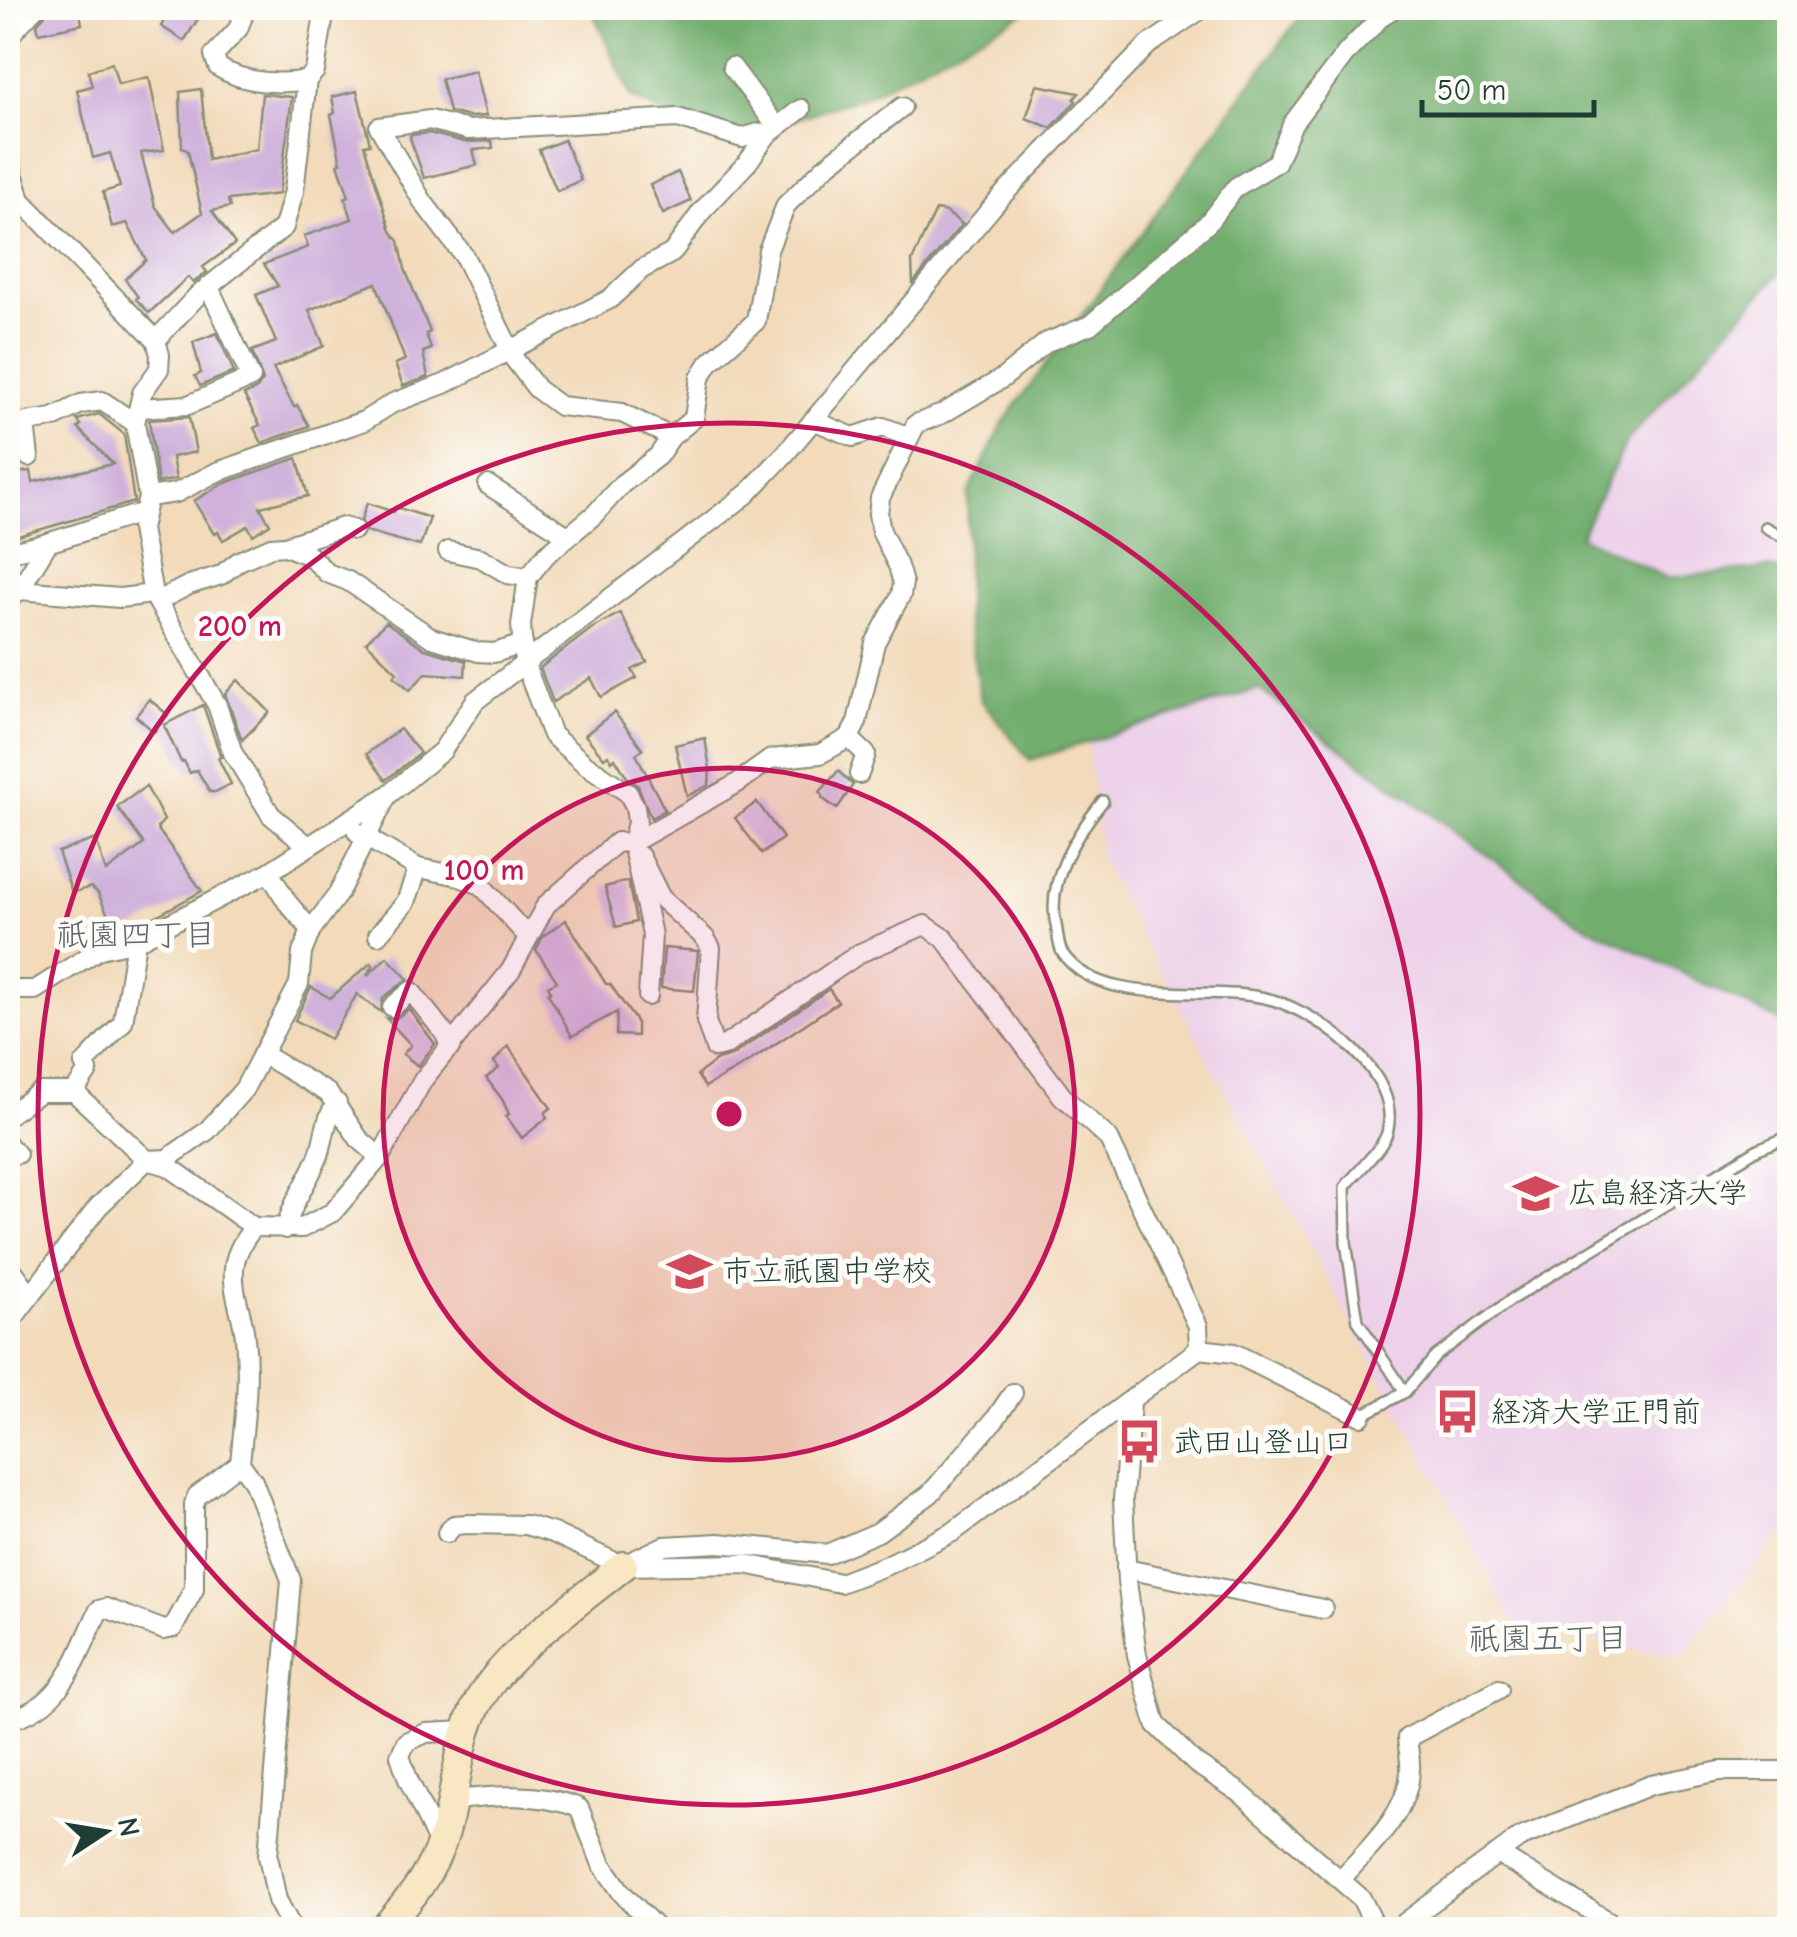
<svg xmlns="http://www.w3.org/2000/svg" width="1797" height="1937" viewBox="0 0 1797 1937" font-family="'Comic Neue','Klee One',sans-serif">
<style>
.built{fill:#edd1e9}
.forest{fill:#72ae6e;stroke:#487651;stroke-width:2.5}
.building{fill:#cfb1db}
.lines{fill:none;stroke-linecap:round;stroke-linejoin:round}
.lane-casing{stroke:#888c77;stroke-width:14}
.street-casing{stroke:#888c77;stroke-width:22}
.secondary-casing{stroke:#888c77;stroke-width:32}
.lane{stroke:#fff;stroke-width:9}
.street{stroke:#fff;stroke-width:18}
.secondary{stroke:#f9e7c3;stroke-width:28}
.ring{fill:none;stroke:#c2185b;stroke-width:5}
.labels{text-anchor:middle;dominant-baseline:central;stroke-width:10;stroke-linejoin:round;paint-order:stroke}
.poi-label{font-size:30px;fill:#1f3d34;stroke:#fdfcf7;text-anchor:start}
.neighbourhood-label{font-size:32px;fill:#5d666e;stroke:#fdfcf7}
.centre{fill:#c2185b;stroke:#fdfcf7;stroke-width:5}
.ring-label{font-size:30px;text-anchor:middle;font-weight:bold;fill:#c2185b;stroke:#fdfcf7;stroke-width:10;stroke-linejoin:round;paint-order:stroke}
</style>
<rect width="100%" height="100%" fill="#fdfcf7"/>
<filter id="ink" filterUnits="userSpaceOnUse"><feTurbulence type="fractalNoise" baseFrequency=".01" numOctaves="2"/><feDisplacementMap in="SourceGraphic" scale="20" xChannelSelector="R" yChannelSelector="G"/><feConvolveMatrix kernelMatrix="1 2 1 2 8 2 1 2 1" color-interpolation-filters="sRGB"/></filter>
<filter id="wash" filterUnits="userSpaceOnUse"><feTurbulence type="fractalNoise" baseFrequency=".0048" numOctaves="4" result="noise"/><feDisplacementMap in="SourceGraphic" scale="40" xChannelSelector="R" yChannelSelector="G"/><feGaussianBlur stdDeviation="2.25" result="paint"/><feColorMatrix in="noise" values="0 0 0 0 0 0 0 0 0 0 0 0 0 0 0 0 0 1.4 0 .05"/><feComposite in="paint" operator="in"/></filter>
<g filter="url(#wash)">
<rect width="100%" height="100%" fill="#f2daba"/>
<polygon class="built" points="1789,172 1789,1525 1681,1657 1516,1627 1101,861 1079,662"/>
<g class="forest">
<polygon points="591,8 1034,8 865,96 773,126 703,134 631,97"/>
<polygon points="1306,8 1789,8 1789,263 1627,441 1580,536 1667,578 1768,568 1789,573 1789,1026 1579,922 1259,689 1030,760 981,700 966,615 968,494 1003,423"/>
</g>
<g id="blocks">
<g class="building">
<polygon points="51,8 79,8 82,24 39,33 37,24"/>
<polygon points="172,8 205,8 184,41 161,26"/>
<polygon points="112,63 118,84 149,77 164,150 141,153 155,206 175,232 202,213 188,151 182,147 180,92 201,89 208,160 257,149 262,94 292,97 279,194 228,200 230,207 212,211 235,244 203,267 207,272 193,283 188,277 149,313 136,299 138,297 125,279 146,260 127,223 112,227 103,192 120,187 110,153 93,158 77,90 92,86 88,71"/>
<polygon points="475,71 486,116 469,117 449,112 441,79"/>
<polygon points="1037,85 1079,93 1074,99 1076,101 1051,128 1026,118"/>
<polygon points="357,91 370,144 364,145 391,231 399,241 405,269 430,332 426,334 431,349 423,352 428,377 403,386 395,364 405,360 376,283 309,310 324,346 273,368 294,407 297,405 309,426 262,443 254,428 260,425 244,395 257,389 263,380 252,351 276,342 256,295 278,286 264,264 308,247 304,236 352,219 345,198 349,196 338,164 341,163 331,115 335,113 332,97"/>
<polygon points="429,133 465,142 492,141 493,148 473,150 477,165 424,178 410,138 411,135"/>
<polygon points="564,140 581,180 557,191 539,150"/>
<polygon points="678,172 691,201 663,214 650,185"/>
<polygon points="936,210 946,212 962,224 913,283 912,261"/>
<polygon points="217,333 234,372 200,386 195,376 201,373 193,342"/>
<polygon points="99,414 124,434 134,502 8,539 8,474 31,471 33,482 113,464 78,428 81,425 77,420"/>
<polygon points="189,417 196,452 172,457 176,479 158,483 149,420"/>
<polygon points="297,458 308,496 260,507 270,524 253,535 248,526 223,540 218,532 214,534 194,501 222,484"/>
<polygon points="367,503 394,512 396,507 430,518 420,546 366,531 361,520"/>
<polygon points="620,613 647,662 632,670 637,678 601,697 591,678 553,702 540,668 591,629"/>
<polygon points="386,622 425,649 466,661 465,676 426,673 410,690 394,676 397,672 366,642"/>
<polygon points="238,680 270,712 242,740 225,694"/>
<polygon points="149,699 168,715 154,732 136,716"/>
<polygon points="203,705 221,757 218,758 231,784 215,792 210,792 197,770 190,773 184,761 181,762 164,725"/>
<polygon points="614,712 643,749 636,754 665,810 651,818 638,786 626,776 615,758 612,761 608,755 604,758 585,735"/>
<polygon points="400,729 420,753 386,780 366,754"/>
<polygon points="705,738 710,769 709,785 687,796 675,745"/>
<polygon points="838,771 853,785 837,809 822,798 823,796 820,792"/>
<polygon points="146,786 164,820 157,828 202,891 132,929 116,933 98,893 91,887 72,893 58,852 96,839 106,872 144,844 117,807"/>
<polygon points="757,802 783,838 762,854 735,818"/>
<polygon points="628,881 636,922 616,927 605,887"/>
<polygon points="566,920 606,984 610,984 637,1023 637,1036 616,1035 617,1012 572,1036 548,993 551,991 548,986 557,981 536,950 543,936"/>
<polygon points="664,948 698,951 694,991 661,988"/>
<polygon points="387,957 408,979 383,998 381,1012 357,994 330,1039 295,1020 311,987 330,998 371,963 373,965 367,976"/>
<polygon points="829,989 838,1002 744,1065 705,1087 697,1075 717,1060 731,1056"/>
<polygon points="409,1009 435,1044 418,1066 403,1054 411,1045 386,1018 395,1019"/>
<polygon points="508,1046 551,1108 545,1113 547,1118 522,1138 506,1116 509,1114 502,1099 486,1078 499,1068 494,1062"/>
</g>
</g>
</g>
<g filter="url(#ink)">
<use href="#blocks" fill-opacity="0" stroke="#888c77" stroke-width="2.5"/>
<g class="lines">
<defs>
<g id="lane">
<polyline points="1765,527 1790,541"/>
<path d="M1103,801C1077,833 1046,881 1056,925C1058,934 1058,947 1063,954C1104,1012 1214,982 1273,1000C1321,1015 1404,1075 1387,1133C1383,1148 1355,1174 1345,1187L1346,1242L1358,1321L1405,1392"/>
<polyline points="1361,1416 1405,1392 1436,1356 1512,1299 1758,1149 1790,1136"/>
</g>
<g id="street">
<path d="M246,8L238,29L214,55L218,67C243,83 279,85 307,80"/>
<polyline points="8,37 35,8"/>
<polyline points="732,67 777,127"/>
<polyline points="8,156 21,200 156,340 160,355 159,369 142,393 135,423 148,497 141,529 153,594 217,705 233,753 271,815 307,845"/>
<polyline points="156,340 198,295 284,227 294,191 307,80 315,71 325,8"/>
<polyline points="139,408 188,405 251,378 209,287"/>
<polyline points="813,420 853,437 883,427 907,436"/>
<polyline points="25,423 29,457"/>
<polyline points="8,425 53,418 81,404 102,401 135,423"/>
<polyline points="671,437 622,413 560,406 537,389 515,360 464,256 423,202 379,127 430,120 468,130 678,118 742,138 759,133 767,135"/>
<polyline points="488,485 568,536"/>
<polyline points="148,497 176,493 217,472 364,421 393,403 444,384 610,299 642,269 672,253 702,211 748,162 767,135 801,109"/>
<polyline points="285,546 343,527 354,530"/>
<polyline points="448,551 481,558 508,574 528,577"/>
<path d="M8,552C51,545 98,525 142,513"/>
<polyline points="19,590 48,543"/>
<polyline points="8,601 19,590 120,598 153,594"/>
<polyline points="158,601 189,585 221,575 239,561 271,547 285,546 310,556 327,573 348,581 432,638 478,652 494,653 523,644"/>
<polyline points="849,738 866,754 859,774"/>
<polyline points="357,832 418,868 455,875 481,885 527,936"/>
<polyline points="640,856 661,898 705,938 711,948 706,1021 715,1048 724,1046 860,953 925,925 944,938 1062,1096 1109,1139 1198,1326 1199,1349"/>
<polyline points="269,872 287,902 311,930"/>
<polyline points="378,935 406,902 418,868"/>
<polyline points="8,990 35,990 100,949 136,941 269,872 388,795 442,751 475,701 747,494 785,454 1000,198 1147,46 1203,8"/>
<polyline points="648,996 652,935 632,843 637,822 635,806 628,793 585,764 552,735 524,662 521,625 528,577 546,555 594,515 622,484 658,456 671,437 694,418 700,378 709,363 756,321 768,250 786,205 824,168 902,107"/>
<polyline points="392,1007 411,991 445,1034 450,1048"/>
<polyline points="262,1054 328,1093 359,1139 380,1157"/>
<polyline points="74,1092 88,1071 84,1064 123,1022 136,941"/>
<polyline points="8,1115 40,1092 74,1092 147,1160 167,1159 207,1131 244,1089 299,984 302,953 311,930 338,894 387,796"/>
<polyline points="8,1145 17,1154"/>
<path d="M254,1227C244,1239 235,1253 234,1269C232,1293 243,1315 245,1338C250,1380 244,1421 240,1463L253,1481L291,1580L268,1856L277,1900L293,1930"/>
<path d="M286,1229C292,1201 309,1181 319,1155C325,1137 325,1118 337,1103"/>
<polyline points="8,1264 31,1295"/>
<polyline points="8,1325 98,1207 147,1160 168,1166 254,1227 302,1228 333,1212 380,1157 423,1080 511,970 546,905 617,842 632,843 736,784 771,759 820,754 849,738 857,722 875,643 901,595 903,583 898,566 881,531 878,514 880,498 916,424 942,414 1003,378 1047,342 1090,325 1207,224 1236,187 1276,163 1293,123 1347,52 1383,15 1395,8"/>
<polyline points="1131,1403 1123,1499 1127,1581 1137,1655 1156,1724 1195,1763 1239,1792 1361,1898 1377,1930"/>
<polyline points="447,1533 454,1525 468,1524 526,1525 553,1533 623,1566 745,1564 840,1583 887,1565 953,1532 1199,1349 1234,1353 1361,1416"/>
<polyline points="628,1563 664,1546 719,1543 827,1554 878,1532 930,1494 996,1418 1013,1393"/>
<polyline points="1126,1569 1323,1609"/>
<path d="M8,1720C64,1707 76,1658 99,1610L106,1608L164,1630L173,1628L194,1589V1504L197,1496L240,1463"/>
<path d="M450,1801C492,1795 540,1792 579,1808L602,1864L622,1893L658,1930"/>
<polyline points="440,1846 408,1779 400,1756 406,1742 426,1733 466,1731"/>
<polyline points="1498,1854 1623,1930"/>
<path d="M1341,1879C1368,1849 1408,1814 1410,1771C1411,1760 1408,1749 1407,1738L1499,1689"/>
<polyline points="1395,1930 1519,1838 1651,1785 1720,1771 1790,1771"/>
</g>
<path id="secondary" d="M383,1930C406,1904 426,1881 439,1849C460,1797 453,1735 487,1688C519,1643 580,1601 623,1566"/>
</defs>
<use href="#lane" class="lane-casing"/>
<use href="#street" class="street-casing"/>
<use href="#secondary" class="secondary-casing"/>
<use href="#lane" class="lane"/>
<use href="#street" class="street"/>
<use href="#secondary" class="secondary"/>
</g>
</g>
<circle cx="729" cy="1114" r="346" fill="#c2185b" fill-opacity=".12"/>
<g class="ring">
<circle cx="729" cy="1114" r="346"/>
<circle cx="729" cy="1114" r="691"/>
</g>
<defs>
<symbol id="university-bare" viewBox="-9 -9 18 18"><path d="M0-5L7-2L0 1L-7-2ZM-4 1L0 2.5L4 1V4Q0 6-4 4Z" fill="#d1495b" stroke="#fdfcf7" stroke-width="2.5" paint-order="stroke"/></symbol>
<symbol id="school-bare" viewBox="-9 -9 18 18"><path d="M0-5L7-2L0 1L-7-2ZM-4 1L0 2.5L4 1V4Q0 6-4 4Z" fill="#d1495b" stroke="#fdfcf7" stroke-width="2.5" paint-order="stroke"/></symbol>
<symbol id="bus-bare" viewBox="-9 -9 18 18"><path d="M-5-6H5V4H4V6H2V4H-2V6H-4V4H-5ZM-3.5-4V0h7V-4ZM-3.5 1.2v1.5H-2V1.2ZM2 1.2v1.5H3.5V1.2Z" fill="#d1495b" stroke="#fdfcf7" stroke-width="2.5" paint-order="stroke"/></symbol>
</defs>
<g fill-rule="evenodd">
<use href="#university-bare" x="1504" y="1162" width="63" height="63"/>
<use href="#school-bare" x="658" y="1240" width="63" height="63"/>
<use href="#bus-bare" x="1426" y="1380" width="63" height="63"/>
<use href="#bus-bare" x="1108" y="1410" width="63" height="63"/>
</g>
<g class="labels">
<g class="poi-label">
<text x="1568" y="1193">広島経済大学</text>
<text x="722" y="1271">市立祇園中学校</text>
<text x="1491" y="1412">経済大学正門前</text>
<text x="1173" y="1442">武田山登山口</text>
</g>
<g class="neighbourhood-label">
<text x="136" y="934">祇園四丁目</text>
<text x="1548" y="1638">祇園五丁目</text>
</g>
</g>
<circle cx="729" cy="1114" r="15" class="centre"/>
<g class="ring-label">
<text x="240" y="636">200 m</text>
<text x="484" y="880">100 m</text>
</g>
<rect width="1797" height="1937" fill="none" stroke="#fdfcf7" stroke-width="40"/>
<g transform="translate(105 1832) rotate(78)" stroke="#fdfcf7" stroke-width="8" paint-order="stroke">
<path d="M0-8L18 38L0 25L-18 38Z" fill="#1f3d34"/>
<text y="-15" font-size="28" font-weight="bold" text-anchor="middle" fill="#1f3d34">N</text>
</g>
<path d="M1422 100v15h172v-15" fill="none" stroke="#1f3d34" stroke-width="5"/>
<text x="1437" y="100" font-size="30" fill="#1f3d34" stroke="#fdfcf7" stroke-width="8" paint-order="stroke">50 m</text>
</svg>
